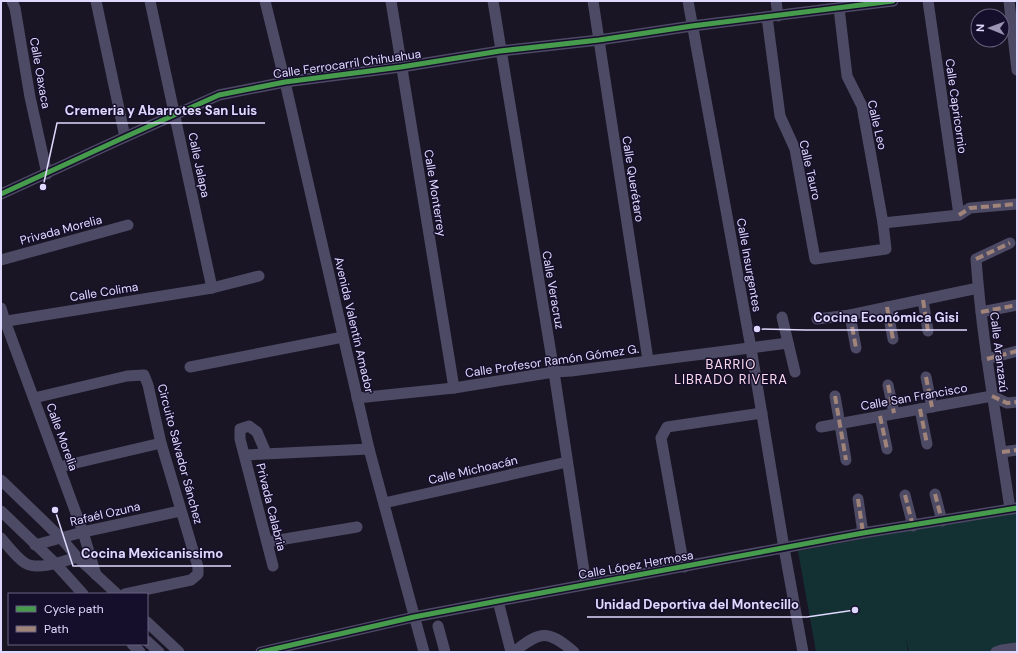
<svg xmlns="http://www.w3.org/2000/svg" width="1018" height="653" viewBox="0 0 1018 653" font-family="'DM Sans',sans-serif">
<style>
.green{fill:#133033}
.lines{fill:none;stroke-linecap:round;stroke-linejoin:round}
.minor{stroke:#4d4a65;stroke-width:11}
.quiet{stroke:#a18479;stroke-width:4;stroke-dasharray:8 4;stroke-linecap:butt}
.cycleway-casing{stroke:#160f2b;stroke-width:8}
.cycleway{stroke:#469c4c;stroke-width:5}
.labels{text-anchor:middle;dominant-baseline:central;stroke-width:3;stroke-linejoin:round;paint-order:stroke}
.street-label{font-size:12px;fill:#e0d9ff;stroke:#160f2b}
.neighbourhood-label{font-size:13px;letter-spacing:1px;fill:#ffdbef;stroke:#160f2b}
.leader{fill:none;stroke:#e0d9ff;stroke-width:1.5}
.callout-dot{fill:#e0d9ff;stroke:#160f2b;stroke-width:1.5}
.callout-label{font-size:13px;text-anchor:middle;font-weight:bold;fill:#e0d9ff;stroke:#160f2b;stroke-width:3;stroke-linejoin:round;paint-order:stroke}
</style>
<rect width="100%" height="100%" fill="#1a1525"/>
<polygon class="green" points="1017,513 1017,652 909,652 906,637 908,652 816,652 798,551 888,534"/>
<g class="lines">
<g class="minor">
<polyline points="12,1 15,8 30,97 47,174"/>
<polyline points="96,1 125,137"/>
<polyline points="150,1 212,288"/>
<polyline points="265,1 285,82 369,449 424,652"/>
<polyline points="391,1 454,388"/>
<polyline points="493,1 554,372 586,584"/>
<polyline points="593,1 648,360"/>
<polyline points="688,1 751,348 784,548 803,652"/>
<polyline points="776,1 778,16"/>
<polyline points="928,1 959,215"/>
<polyline points="1009,1 1017,70"/>
<polyline points="767,17 780,116 795,149 815,259 886,249 883,223 862,106 847,76 839,8"/>
<polyline points="1,194 125,137 219,95 285,82 401,67 500,51 599,40 692,26 893,1"/>
<polyline points="883,223 959,215 970,208 1017,204"/>
<polyline points="1,260 128,225"/>
<polyline points="923,300 928,331"/>
<polyline points="887,307 893,339"/>
<polyline points="1,308 5,321 83,532 96,575"/>
<polyline points="981,312 1017,305"/>
<polyline points="850,315 856,348"/>
<polyline points="782,317 795,372"/>
<polyline points="817,319 850,315 978,288"/>
<polyline points="1,322 212,288 259,276"/>
<polyline points="987,359 1017,351"/>
<polyline points="190,367 343,337"/>
<polyline points="926,377 932,407"/>
<polyline points="888,385 894,413"/>
<polyline points="835,396 846,460"/>
<polyline points="34,398 127,376 144,375 148,385 161,443 198,567 198,574 191,580 125,594"/>
<polyline points="357,398 454,388 554,372 571,371 788,343"/>
<polyline points="920,409 927,444"/>
<polyline points="880,416 887,449"/>
<polyline points="821,427 992,396 1007,403 1017,402"/>
<polyline points="1002,452 1017,450"/>
<polyline points="266,453 257,432 249,426 240,429 240,439 273,566"/>
<polyline points="245,455 369,449"/>
<polyline points="59,467 161,443"/>
<polyline points="1,480 61,538 77,557 117,594"/>
<polyline points="935,494 942,521"/>
<polyline points="905,495 913,526"/>
<polyline points="858,499 863,533"/>
<polyline points="384,503 567,462"/>
<path d="M1010,509C998,426 982,343 976,259L1010,243"/>
<polyline points="1,511 55,563 83,594"/>
<path d="M1,538C8,546 17,558 25,563C37,571 64,561 77,557"/>
<polyline points="267,542 357,527"/>
<polyline points="35,545 83,532 180,511"/>
<polyline points="684,567 661,438 667,427 762,413"/>
<polyline points="498,601 511,652"/>
<polyline points="147,622 179,652"/>
<polyline points="438,626 445,652"/>
<polyline points="147,641 159,652"/>
<polyline points="132,644 140,652"/>
<polyline points="261,652 414,617 498,601 863,533 1017,508"/>
<path d="M514,652C541,630 548,630 574,652"/>
<polyline points="996,652 1002,650 1017,648"/>
</g>
<g class="quiet">
<polyline points="959,215 970,208 1017,204"/>
<polyline points="976,259 1010,243"/>
<polyline points="923,300 928,331"/>
<polyline points="887,307 893,339"/>
<polyline points="981,312 1017,305"/>
<polyline points="850,315 856,348"/>
<polyline points="987,359 1017,351"/>
<polyline points="926,377 932,407"/>
<polyline points="888,385 894,413"/>
<polyline points="835,396 846,460"/>
<polyline points="992,396 1007,403 1017,402"/>
<polyline points="920,409 927,444"/>
<polyline points="880,416 887,449"/>
<polyline points="1002,452 1017,450"/>
<polyline points="935,494 942,521"/>
<polyline points="905,495 913,526"/>
<polyline points="858,499 863,533"/>
</g>
<defs>
<g id="cycleway">
<polyline points="1,194 125,137 219,95 285,82 401,67 500,51 599,40 692,26 893,1"/>
<polyline points="261,652 414,617 498,601 863,533 1017,508"/>
</g>
</defs>
<use href="#cycleway" class="cycleway-casing"/>
<use href="#cycleway" class="cycleway"/>
</g>
<g class="labels">
<g class="street-label">
<text transform="translate(347 64) rotate(-8)">Calle Ferrocarril Chihuahua</text>
<text transform="translate(40 73) rotate(80)">Calle Oaxaca</text>
<text transform="translate(956 106) rotate(82)">Calle Capricornio</text>
<text transform="translate(877 125) rotate(77)">Calle Leo</text>
<text transform="translate(199 165) rotate(78)">Calle Jalapa</text>
<text transform="translate(810 170) rotate(77)">Calle Tauro</text>
<text transform="translate(633 179) rotate(81)">Calle Querétaro</text>
<text transform="translate(435 193) rotate(81)">Calle Monterrey</text>
<text transform="translate(61 230) rotate(-15)">Privada Morelia</text>
<text transform="translate(749 265) rotate(80)">Calle Insurgentes</text>
<text transform="translate(553 290) rotate(80)">Calle Veracruz</text>
<text transform="translate(104 292) rotate(-9)">Calle Colima</text>
<text transform="translate(354 325) rotate(77)">Avenida Valentín Amador</text>
<text transform="translate(999 352) rotate(83)">Calle Aranzazú</text>
<text transform="translate(552 361) rotate(-8)">Calle Profesor Ramón Gómez G.</text>
<text transform="translate(914 397) rotate(-10)">Calle San Francisco</text>
<text transform="translate(62 437) rotate(70)">Calle Morelia</text>
<text transform="translate(180 454) rotate(75)">Circuito Salvador Sánchez</text>
<text transform="translate(473 470) rotate(-13)">Calle Michoacán</text>
<text transform="translate(271 507) rotate(76)">Privada Calabria</text>
<text transform="translate(105 514) rotate(-13)">Rafaél Ozuna</text>
<text transform="translate(636 565) rotate(-10)">Calle López Hermosa</text>
</g>
<g class="neighbourhood-label">
<text x="731" y="364">BARRIO<tspan x="731" dy="15">LIBRADO RIVERA</tspan></text>
</g>
</g>
<path class="leader" d="M43 187L57 123H265M757 329L806 330H967M55 510L73 566H231M855 610L807 617H587"/>
<g class="callout-dot">
<circle cx="43" cy="187" r="4"/>
<circle cx="757" cy="329" r="4"/>
<circle cx="55" cy="510" r="4"/>
<circle cx="855" cy="610" r="4"/>
</g>
<g class="callout-label">
<text x="161" y="115">Cremeria y Abarrotes San Luis</text>
<text x="886" y="322">Cocina Económica Gisi</text>
<text x="152" y="558">Cocina Mexicanissimo</text>
<text x="697" y="609">Unidad Deportiva del Montecillo</text>
</g>
<rect width="1018" height="653" fill="none" stroke="#e0d9ff" stroke-width="4"/>
<rect x="8" y="593" width="140" height="52" fill="#160f2b" stroke="#676080"/>
<rect x="16" y="606" width="20" height="6" fill="#469c4c" stroke="#676080"/>
<text x="44" y="613" font-size="12" fill="#e0d9ff">Cycle path</text>
<rect x="16" y="626" width="20" height="6" fill="#a18479" stroke="#676080"/>
<text x="44" y="633" font-size="12" fill="#e0d9ff">Path</text>
<g transform="translate(990 28) rotate(271)"><circle r="19" fill="#160f2b" stroke="#676080"/>
<path d="M0-3L7 15L0 10L-7 15Z" fill="#9b94b3"/>
<text y="-6" font-size="11" font-weight="bold" text-anchor="middle" fill="#e0d9ff">N</text>
</g>
</svg>
